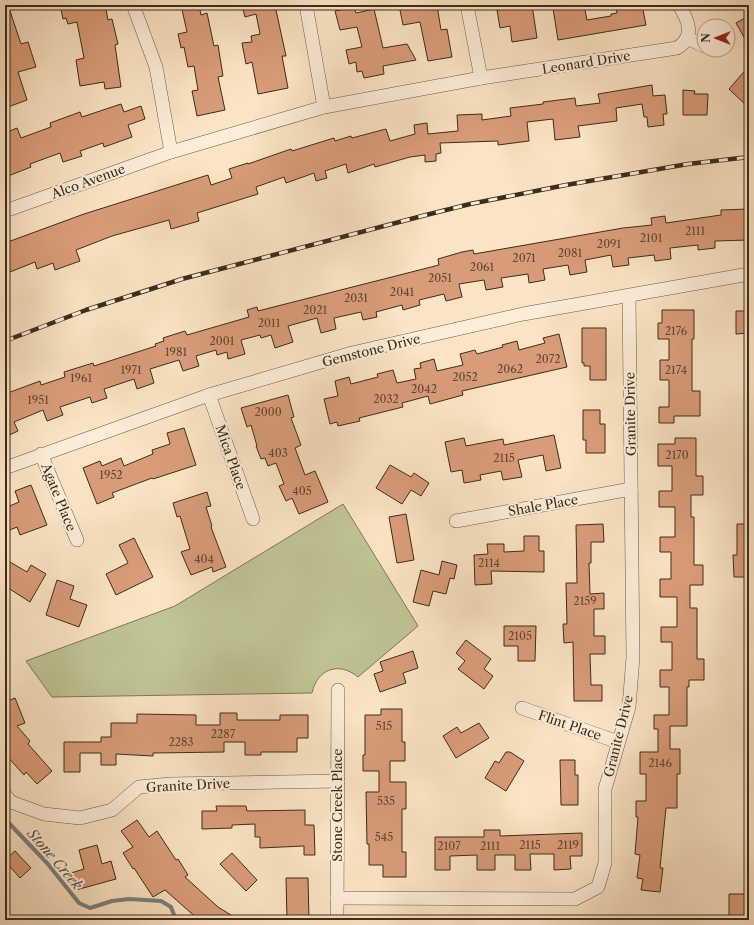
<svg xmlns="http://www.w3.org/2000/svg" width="754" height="925" viewBox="0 0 754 925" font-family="'Libre Caslon Text',serif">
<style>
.green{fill:#c0c494;stroke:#7e7856}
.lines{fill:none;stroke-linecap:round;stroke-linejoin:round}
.stream{stroke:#79827b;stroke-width:4}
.building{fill:#d99c7a;stroke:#3c2c19}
.street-casing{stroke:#6c5a44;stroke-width:14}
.street{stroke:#fcedd9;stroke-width:13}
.rail-casing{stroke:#3c2c19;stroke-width:4.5}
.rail{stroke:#fcedd9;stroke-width:3;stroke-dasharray:9;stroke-linecap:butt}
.labels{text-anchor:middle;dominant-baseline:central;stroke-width:4;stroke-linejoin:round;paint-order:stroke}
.number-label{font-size:11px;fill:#634831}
.street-label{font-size:13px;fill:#3c2c19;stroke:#fcedd9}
.water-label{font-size:14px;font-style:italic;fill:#565042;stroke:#fcedd9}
</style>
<rect width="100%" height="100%" fill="#fbe4c4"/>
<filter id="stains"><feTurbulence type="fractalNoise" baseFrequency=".005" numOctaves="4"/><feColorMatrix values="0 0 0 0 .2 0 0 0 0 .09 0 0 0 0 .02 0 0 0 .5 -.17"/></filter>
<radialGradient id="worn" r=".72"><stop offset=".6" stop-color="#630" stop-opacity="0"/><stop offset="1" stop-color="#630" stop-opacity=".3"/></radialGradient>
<path class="green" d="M343,504L418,626L358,677C339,661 317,669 312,693L52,697L26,661L175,606Z"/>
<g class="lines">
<polyline class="stream" points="5,819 47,863 79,903 90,908 112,901 129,899 161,901 171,907 176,920"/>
</g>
<g class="building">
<polygon points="5,5 8,5 21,44 28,42 36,67 18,72 27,100 5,108"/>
<polygon points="63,5 105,5 108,20 112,19 118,44 115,45 121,87 105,89 104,82 80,86 76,60 84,58 77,22 68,24 66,18 63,19 61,9 64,8"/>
<polygon points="181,5 199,5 201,15 207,13 214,46 218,45 223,76 218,77 225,110 197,116 192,91 198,90 194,66 188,67 184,47 181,48 178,34 187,32"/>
<polygon points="242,5 277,5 278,9 276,10 286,56 282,56 288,88 258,94 252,62 246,64 242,43 252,42 251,36 260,34 256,14 245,17"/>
<polygon points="399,5 437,5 441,30 447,29 452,57 428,61 420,22 403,25"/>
<polygon points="532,5 537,38 512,42 510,26 500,28 497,10"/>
<polygon points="572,5 584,5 587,20 611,16 611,14 617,13 616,5 642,5 646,25 558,40 553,8"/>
<polygon points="354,7 356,13 374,9 383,48 407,44 416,60 383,66 384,74 364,78 362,71 357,72 356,62 349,64 346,50 362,47 357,27 340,30 335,11"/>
<polygon points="749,16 749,46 736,23"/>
<polygon points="749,66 749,108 729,89"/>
<polygon points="652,85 653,96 665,95 667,114 663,114 664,125 648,127 647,117 644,117 642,104 616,108 617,121 578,126 580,137 555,140 553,119 527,122 529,141 498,145 498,141 440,143 441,153 436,154 436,161 425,162 425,155 410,157 375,167 374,164 348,173 346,164 325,171 327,178 316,181 314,173 286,183 284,177 256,187 258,194 197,213 199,221 171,229 169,220 112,236 76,250 80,261 55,270 53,263 37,269 35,262 5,274 5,243 84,214 208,175 211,185 232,178 229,169 248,163 248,164 291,149 292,151 334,138 335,141 351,136 352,138 386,129 390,141 415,134 414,125 427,123 428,134 458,131 457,115 482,114 482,120 511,116 510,108 543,104 543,102 575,98 576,106 600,103 598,94"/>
<polygon points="683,90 695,91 694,94 708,94 707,115 683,115"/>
<polygon points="121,104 124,112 141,106 145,119 128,125 132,137 104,147 103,143 80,151 82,156 63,162 60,153 30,164 31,167 8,176 5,168 5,133 17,128 21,138 51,127 50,123 80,112 82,117"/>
<polygon points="749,209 749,240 715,241 715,248 698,250 698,245 670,248 671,259 655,261 654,255 628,258 629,265 613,267 611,255 585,260 587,272 570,275 568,265 543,269 545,280 529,283 528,274 501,278 503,287 486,290 484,280 459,284 462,297 446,301 444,294 419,300 420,305 403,310 402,305 376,312 377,317 363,320 361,312 334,318 336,329 321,333 317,318 288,326 293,342 275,348 271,335 261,338 260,335 241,340 245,354 228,359 227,352 217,355 216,350 196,356 199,366 183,371 179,360 150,369 154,383 137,389 134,379 104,389 107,398 92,403 90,397 60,407 63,415 47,421 43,410 14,422 18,431 5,437 5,394 40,381 41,385 65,377 64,372 93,363 94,366 156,346 155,344 164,341 163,338 185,331 187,335 249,317 247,310 257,307 258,311 439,265 438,259 462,252 473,250 474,254 623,228 652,225 651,218 665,216 666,223 721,215 721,210"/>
<polygon points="662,310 694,310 694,339 692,339 692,391 700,391 700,416 674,416 674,423 659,423 659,407 669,407 669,380 660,380 660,360 669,360 669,339 658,339 658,323 662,323"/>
<polygon points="736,311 749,311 749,333 736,334"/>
<polygon points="582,328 606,328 606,380 590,380 590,366 584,366 584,363 582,363"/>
<polygon points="559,334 567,367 462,391 463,395 430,404 428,396 402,403 403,407 359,418 360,421 338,426 337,422 330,424 324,399 338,396 335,381 349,377 351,384 378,377 377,374 393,370 397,383 416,379 414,369 421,368 420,363 434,359 437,371 463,365 460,354 475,350 477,354 503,347 502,345 517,341 519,350 545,343 543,338"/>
<polygon points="288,395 294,417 291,418 301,445 295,448 305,475 315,471 328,502 299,514 292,498 286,501 279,486 284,484 276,463 268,466 265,458 261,459 256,446 257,446 251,425 247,427 241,408"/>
<polygon points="583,410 600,410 600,424 605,424 605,453 586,453 586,440 583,440"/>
<polygon points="184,428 196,465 153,479 152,478 112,493 114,497 97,504 83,468 100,461 102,466 121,458 124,466 153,454 152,450 170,444 167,433"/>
<polygon points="554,435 561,468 546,471 543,455 518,460 522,477 503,480 501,471 480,475 481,480 464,483 462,470 451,472 445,442 464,438 466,446 503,439 504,445"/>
<polygon points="675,438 696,438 696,476 703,476 703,495 691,495 691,517 694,517 694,565 703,565 703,585 690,585 690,608 697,608 697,659 704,659 704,680 689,680 689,687 687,687 687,726 670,726 670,749 680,749 680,774 677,774 677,808 666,808 660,868 663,868 660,892 641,890 643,879 637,878 640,855 635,854 638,817 636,817 636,801 646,801 646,774 640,774 640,752 658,752 658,729 654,729 654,715 669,715 669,687 660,687 660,670 672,670 672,642 661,642 661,627 677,627 677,597 660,597 660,579 671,579 671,552 660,552 660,537 675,537 675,507 659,507 659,491 672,491 672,466 658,466 658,444 675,444"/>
<polygon points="390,465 411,477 414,473 429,483 421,496 411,490 402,504 376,488"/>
<polygon points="31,485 47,525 20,535 17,527 5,532 5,508 19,502 15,491"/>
<polygon points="207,492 211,506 206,507 212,526 211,527 226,567 213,572 212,567 191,575 181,552 190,549 180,516 177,517 173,503"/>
<polygon points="406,514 414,560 397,563 389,517"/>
<polygon points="603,524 604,542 591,542 591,563 589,563 590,594 604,593 604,609 594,609 594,636 605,636 605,654 590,654 591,685 602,685 602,701 574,701 573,642 564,643 563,624 567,624 566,583 577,583 576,525"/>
<polygon points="737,524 749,524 749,577 734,577 733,555 737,555"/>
<polygon points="524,536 539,536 539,551 544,551 544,572 491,571 492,584 475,585 474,555 488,554 487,544 504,544 504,552 524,551"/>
<polygon points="134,538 153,577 116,595 106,574 128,563 119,545"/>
<polygon points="442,561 457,565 454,579 450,578 446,594 433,591 429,606 413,602 421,570 439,575"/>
<polygon points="10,562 27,572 31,565 46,574 30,602 5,586 5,571"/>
<polygon points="57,580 74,586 70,599 87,605 79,627 46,615"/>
<polygon points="504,626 536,626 535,661 518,661 518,646 504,646"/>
<polygon points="466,640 491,659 484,669 493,676 484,689 458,669 465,661 456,653"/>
<polygon points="413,651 418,668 403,673 406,683 380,692 374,674 383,671 380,662"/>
<polygon points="15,698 25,723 17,726 30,741 28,744 52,771 37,784 26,772 24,775 5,754 5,702"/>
<polygon points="381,709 402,709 402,742 405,742 405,761 390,761 390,782 406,782 406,809 402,809 402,852 406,852 406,877 383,877 383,865 369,865 369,844 367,844 366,792 379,792 379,771 363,771 363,755 365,755 365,715 381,715"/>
<polygon points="220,713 237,713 237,720 280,720 280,715 308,715 308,738 297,738 297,752 261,752 261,755 245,755 245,742 224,742 224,752 153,753 153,756 116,754 116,765 101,765 101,753 80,753 80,772 64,772 64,742 101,742 101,737 111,737 111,723 137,723 137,714 196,715 196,725 220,725"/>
<polygon points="479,723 489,738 456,758 443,736 457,727 461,733"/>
<polygon points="506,752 510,752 524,761 506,791 485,778 495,761 499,763"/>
<polygon points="560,760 575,760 575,775 578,775 578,805 561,805"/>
<polygon points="216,806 246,806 247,811 305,810 305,825 314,825 315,855 304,855 304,846 260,848 260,837 255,837 255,824 232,825 232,828 202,829 202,811 217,811"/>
<polygon points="137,820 149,837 157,831 176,860 178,859 188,875 185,877 218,907 239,920 199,920 165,890 153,897 134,868 133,869 123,853 133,847 121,831"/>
<polygon points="484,830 500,830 500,836 582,833 582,856 570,856 571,869 554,870 554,854 530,854 531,870 515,870 515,855 495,855 495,870 477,870 477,855 450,856 450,870 435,870 435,837 484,837"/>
<polygon points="97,845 102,864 111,861 116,879 76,890 71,873 84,869 79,850"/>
<polygon points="15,851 31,868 20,878 5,861 5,860"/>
<polygon points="232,853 257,880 246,891 220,864"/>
<polygon points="286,878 308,878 309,920 287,920"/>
<polygon points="729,894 749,894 748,920 729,920"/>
</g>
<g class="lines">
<defs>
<g id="street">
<polyline points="133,5 156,67 171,152 324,107 306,5"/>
<polyline points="467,5 481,78"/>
<polyline points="687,38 704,46"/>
<path d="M324,107L481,78L677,48C696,36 688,20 679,5"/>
<polyline points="5,211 171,152"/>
<polyline points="209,395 253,519"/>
<polyline points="41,454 77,540"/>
<polyline points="5,468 209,395 352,353 523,314 749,274"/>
<polyline points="456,521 631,489"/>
<polyline points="522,708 618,742"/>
<polyline points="5,795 11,802 44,814 80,818 112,810 139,787 170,784 338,781"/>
<polyline points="337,898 575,899 598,887 605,863 605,789 629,707 633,657 629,296"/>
<polyline points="337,920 338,690"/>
</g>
</defs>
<use href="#street" class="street-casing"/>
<use href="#street" class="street"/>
<defs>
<polyline id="rail" points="5,341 86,310 182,279 426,215 470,204 566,185 688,164 749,157"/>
</defs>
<use href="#rail" class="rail-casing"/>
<use href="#rail" class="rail"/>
</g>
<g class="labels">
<g class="number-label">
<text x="695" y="231">2111</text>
<text x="651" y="238">2101</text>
<text x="609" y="244">2091</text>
<text x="570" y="253">2081</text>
<text x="524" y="258">2071</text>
<text x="482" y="267">2061</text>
<text x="440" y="278">2051</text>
<text x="402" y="292">2041</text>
<text x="356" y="298">2031</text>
<text x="315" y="310">2021</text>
<text x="269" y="323">2011</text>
<text x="676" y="331">2176</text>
<text x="222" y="341">2001</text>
<text x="176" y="352">1981</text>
<text x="548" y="359">2072</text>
<text x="510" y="369">2062</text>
<text x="131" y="370">1971</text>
<text x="676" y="370">2174</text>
<text x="465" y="377">2052</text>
<text x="81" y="378">1961</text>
<text x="424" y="389">2042</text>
<text x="386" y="399">2032</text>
<text x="38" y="400">1951</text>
<text x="268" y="412">2000</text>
<text x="278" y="453">403</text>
<text x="677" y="455">2170</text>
<text x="504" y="458">2115</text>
<text x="111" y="475">1952</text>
<text x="302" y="491">405</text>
<text x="204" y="559">404</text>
<text x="489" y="563">2114</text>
<text x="585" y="601">2159</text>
<text x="520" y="636">2105</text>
<text x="384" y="726">515</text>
<text x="223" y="734">2287</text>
<text x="181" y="742">2283</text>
<text x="660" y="763">2146</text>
<text x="386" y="801">535</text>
<text x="384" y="837">545</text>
<text x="530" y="845">2115</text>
<text x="568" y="845">2119</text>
<text x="449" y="846">2107</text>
<text x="490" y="846">2111</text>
</g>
<g class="street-label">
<text transform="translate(586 62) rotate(-9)">Leonard Drive</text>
<text transform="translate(88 181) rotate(-20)">Alco Avenue</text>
<text transform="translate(371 350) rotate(-14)">Gemstone Drive</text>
<text transform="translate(630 414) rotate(-91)">Granite Drive</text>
<text transform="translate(231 457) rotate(71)">Mica Place</text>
<text transform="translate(59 497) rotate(68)">Agate Place</text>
<text transform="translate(543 505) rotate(-10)">Shale Place</text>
<text transform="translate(570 725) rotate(19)">Flint Place</text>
<text transform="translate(618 736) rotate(-76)">Granite Drive</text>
<text transform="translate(188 785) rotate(-3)">Granite Drive</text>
<text transform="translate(337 805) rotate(-90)">Stone Creek Place</text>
</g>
<g class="water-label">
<text transform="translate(55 859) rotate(49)">Stone Creek</text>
</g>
</g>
<rect width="754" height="925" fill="none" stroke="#fbe4c4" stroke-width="20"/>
<rect x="6" y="6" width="742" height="913" fill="none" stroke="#3c2c19" stroke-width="2"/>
<rect x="10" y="10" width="734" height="905" fill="none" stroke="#3c2c19"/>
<g transform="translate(716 38) rotate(270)"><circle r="19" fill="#fcedd9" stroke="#afa08c"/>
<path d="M0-3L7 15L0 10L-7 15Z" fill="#8f2418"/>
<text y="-6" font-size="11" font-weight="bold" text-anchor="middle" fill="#3c2c19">N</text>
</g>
<rect width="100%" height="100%" filter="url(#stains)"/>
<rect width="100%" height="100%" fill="url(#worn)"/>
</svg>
